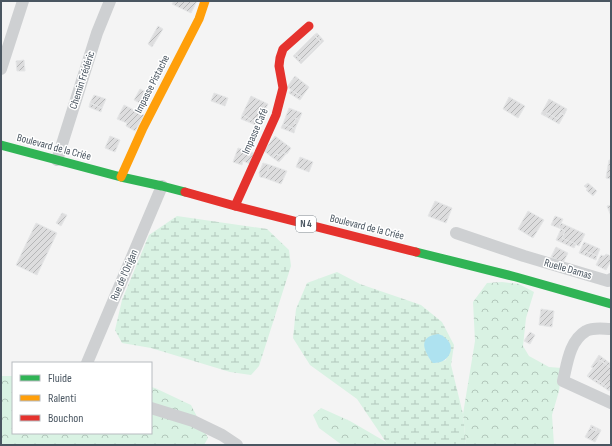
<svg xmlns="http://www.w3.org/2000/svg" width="612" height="446" viewBox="0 0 612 446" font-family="'Sofia Sans Condensed',sans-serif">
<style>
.forest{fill:url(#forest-crowns)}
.wetland{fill:url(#wetland-marsh);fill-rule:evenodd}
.water{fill:#aee2f0}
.building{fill:url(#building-hatch);stroke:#e5e6e7}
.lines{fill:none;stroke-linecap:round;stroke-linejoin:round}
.street{stroke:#ced0d2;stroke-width:12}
.fast{stroke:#30b455;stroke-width:9}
.slow{stroke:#ff9f0a;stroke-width:9}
.jam{stroke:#e5322d;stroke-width:9}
.labels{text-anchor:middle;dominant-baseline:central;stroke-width:3;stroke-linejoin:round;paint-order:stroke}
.shield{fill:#fff;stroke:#808990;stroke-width:1}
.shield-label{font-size:10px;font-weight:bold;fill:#4a5661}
.street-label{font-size:11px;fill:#4a5661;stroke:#fff}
</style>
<defs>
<pattern id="forest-crowns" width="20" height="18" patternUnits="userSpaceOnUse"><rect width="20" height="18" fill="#d9f2e3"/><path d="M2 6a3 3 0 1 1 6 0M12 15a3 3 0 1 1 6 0" fill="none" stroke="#b2c7bb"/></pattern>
<pattern id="wetland-marsh" width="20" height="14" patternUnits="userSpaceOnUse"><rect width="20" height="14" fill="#d9f2e3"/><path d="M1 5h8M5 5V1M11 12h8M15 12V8" fill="none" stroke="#b2c7bb"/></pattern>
<pattern id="building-hatch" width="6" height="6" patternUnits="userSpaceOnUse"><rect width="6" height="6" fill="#ddddde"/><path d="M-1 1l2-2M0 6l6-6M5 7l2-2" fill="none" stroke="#b5b6b7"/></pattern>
</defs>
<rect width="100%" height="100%" fill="#f4f4f4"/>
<g class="forest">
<polygon points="502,282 519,284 534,292 526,318 523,346 529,356 549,367 562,368 559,391 552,415 554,445 466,445 463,414 475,341 473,302 487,283"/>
<polygon points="1,376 13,376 13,433 151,433 151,387 155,388 191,405 208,438 204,445 1,445"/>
<polygon points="321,408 350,421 386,442 388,445 342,445 319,428 313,415"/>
</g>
<g class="wetland">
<polygon points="177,216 267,229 289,250 291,266 259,366 251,375 230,372 151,348 122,343 115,330 122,300 149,235"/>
<path d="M337,272L360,284L421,305L442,322L454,345L451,365L463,414L466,445H388L357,399L310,365L293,338L296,309L307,283ZM447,340L449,342L446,360L436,363L430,360L425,348Z"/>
</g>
<path class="water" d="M438,334C440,335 443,335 444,337C458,346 449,364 433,363C430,360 429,358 427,354C421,342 425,336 438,334Z"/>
<g class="building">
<polygon points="174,1 197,1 191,13 172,4"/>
<polygon points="158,26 163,29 152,47 148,44"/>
<polygon points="317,33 324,41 301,64 293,56 295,54 302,60 321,42 314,35"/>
<polygon points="314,35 321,42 302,60 295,54"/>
<polygon points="24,60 25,71 17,71 16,61"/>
<polygon points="295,76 309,87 302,97 287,87"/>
<polygon points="140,89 148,93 142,104 134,100"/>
<polygon points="291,90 302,97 300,100 289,93"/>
<polygon points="214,93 228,98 225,106 211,101"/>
<polygon points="94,95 106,99 102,108 90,103"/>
<polygon points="251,96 268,104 261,119 258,118 256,122 242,115"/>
<polygon points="509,97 525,106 518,118 503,109"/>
<polygon points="549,99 567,109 564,115 561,113 558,119 547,113 545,116 541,114"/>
<polygon points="90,103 102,108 101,112 89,107"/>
<polygon points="124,105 144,115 135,131 126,126 127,123 117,119"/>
<polygon points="289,108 302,113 299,120 296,118 294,123 297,124 295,129 283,124"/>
<polygon points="547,113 558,119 561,113 564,115 559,124 545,116"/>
<polygon points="242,115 256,122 258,118 261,119 258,126 241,119"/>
<polygon points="296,118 299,120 297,124 294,123"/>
<polygon points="283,124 295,129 294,133 281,128"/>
<polygon points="110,136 120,140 115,152 105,148"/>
<polygon points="275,136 291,148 287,154 283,152 280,156 276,154 273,158 264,151"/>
<polygon points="238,148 254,153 250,164 243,161 242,165 233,162"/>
<polygon points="283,152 286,154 279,162 273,158 276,154 280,156"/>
<polygon points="300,157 313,162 309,172 296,167"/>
<polygon points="609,160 611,160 611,179 606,178"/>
<polygon points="263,163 270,165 265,178 260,177 259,173"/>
<polygon points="270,165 287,171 281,184 265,178"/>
<polygon points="588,183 597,191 593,196 586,190 588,189 584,186"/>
<polygon points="435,201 452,208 446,223 428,216"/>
<polygon points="611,205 611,216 607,206"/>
<polygon points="528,211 544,220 533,238 518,229"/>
<polygon points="62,213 67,215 61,226 56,223"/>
<polygon points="555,216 563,219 559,228 551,225"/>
<polygon points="36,223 57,233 37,275 16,265"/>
<polygon points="561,223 585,234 579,246 562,238 565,231 559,228"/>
<polygon points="561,229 565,231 562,238 576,244 574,248 556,240"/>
<polygon points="584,242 600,249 597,256 585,251 584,255 579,253"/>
<polygon points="556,247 568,253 563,263 551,257"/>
<polygon points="585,251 597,256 596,260 584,255"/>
<polygon points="606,254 611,256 611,261 606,270 596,265 601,255 604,256"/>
<polygon points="541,309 554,311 552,327 539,325"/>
<polygon points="530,332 535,335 530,344 524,341"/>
<polygon points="599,355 611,364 611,368 600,360 588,377 587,376 593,368 591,367"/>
<polygon points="600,360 611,368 611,387 609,391 605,388 606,386 595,379 594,381 588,377"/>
<polygon points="595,379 606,386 605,388 594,381"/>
<polygon points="591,425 597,428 596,431 590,428"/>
<polygon points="590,428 596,431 597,428 601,430 595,442 585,437"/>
</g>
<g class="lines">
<g class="street">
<polyline points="1,69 23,1"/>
<polyline points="57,160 97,33 110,1"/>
<polyline points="456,233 524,256 608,281 611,279"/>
<path d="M611,329C603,329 594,327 586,331C569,341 567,365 563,381L611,403"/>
<polyline points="87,363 162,186"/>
<polyline points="151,408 193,421 222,435 237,445"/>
</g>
<g class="fast">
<polyline points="1,145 121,177 162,186 185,192"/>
<polyline points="416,252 516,277 611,304"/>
</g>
<polyline class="slow" points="121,177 143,128 199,19 205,1"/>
<g class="jam">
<polyline points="185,192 235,206 416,252"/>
<polyline points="235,206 276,115 283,88 279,66 280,58 283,49 309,26"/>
</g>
</g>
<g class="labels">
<rect class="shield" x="296" y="216" width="20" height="16" rx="3"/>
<g class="shield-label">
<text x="306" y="224">N 4</text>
</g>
<g class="street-label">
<text transform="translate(82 80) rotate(-72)">Chemin Frédéric</text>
<text transform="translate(152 84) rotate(-63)">Impasse Pistache</text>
<text transform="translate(255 131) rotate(-66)">Impasse Café</text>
<text transform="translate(54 147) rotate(15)">Boulevard de la Criée</text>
<text transform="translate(367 227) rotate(14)">Boulevard de la Criée</text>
<text transform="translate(568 269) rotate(16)">Ruelle Damas</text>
<text transform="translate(124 275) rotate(-67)">Rue de l'Origan</text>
</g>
</g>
<rect width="612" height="446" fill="none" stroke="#4a5661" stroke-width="4"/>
<rect x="12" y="362" width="140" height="72" fill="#ffffff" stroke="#b7bbc0"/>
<rect x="20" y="375" width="20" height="6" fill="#30b455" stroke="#b7bbc0"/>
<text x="48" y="382" font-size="12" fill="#4a5661">Fluide</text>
<rect x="20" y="395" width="20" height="6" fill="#ff9f0a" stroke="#b7bbc0"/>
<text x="48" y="402" font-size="12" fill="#4a5661">Ralenti</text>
<rect x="20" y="415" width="20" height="6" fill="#e5322d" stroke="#b7bbc0"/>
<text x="48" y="422" font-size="12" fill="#4a5661">Bouchon</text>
</svg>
